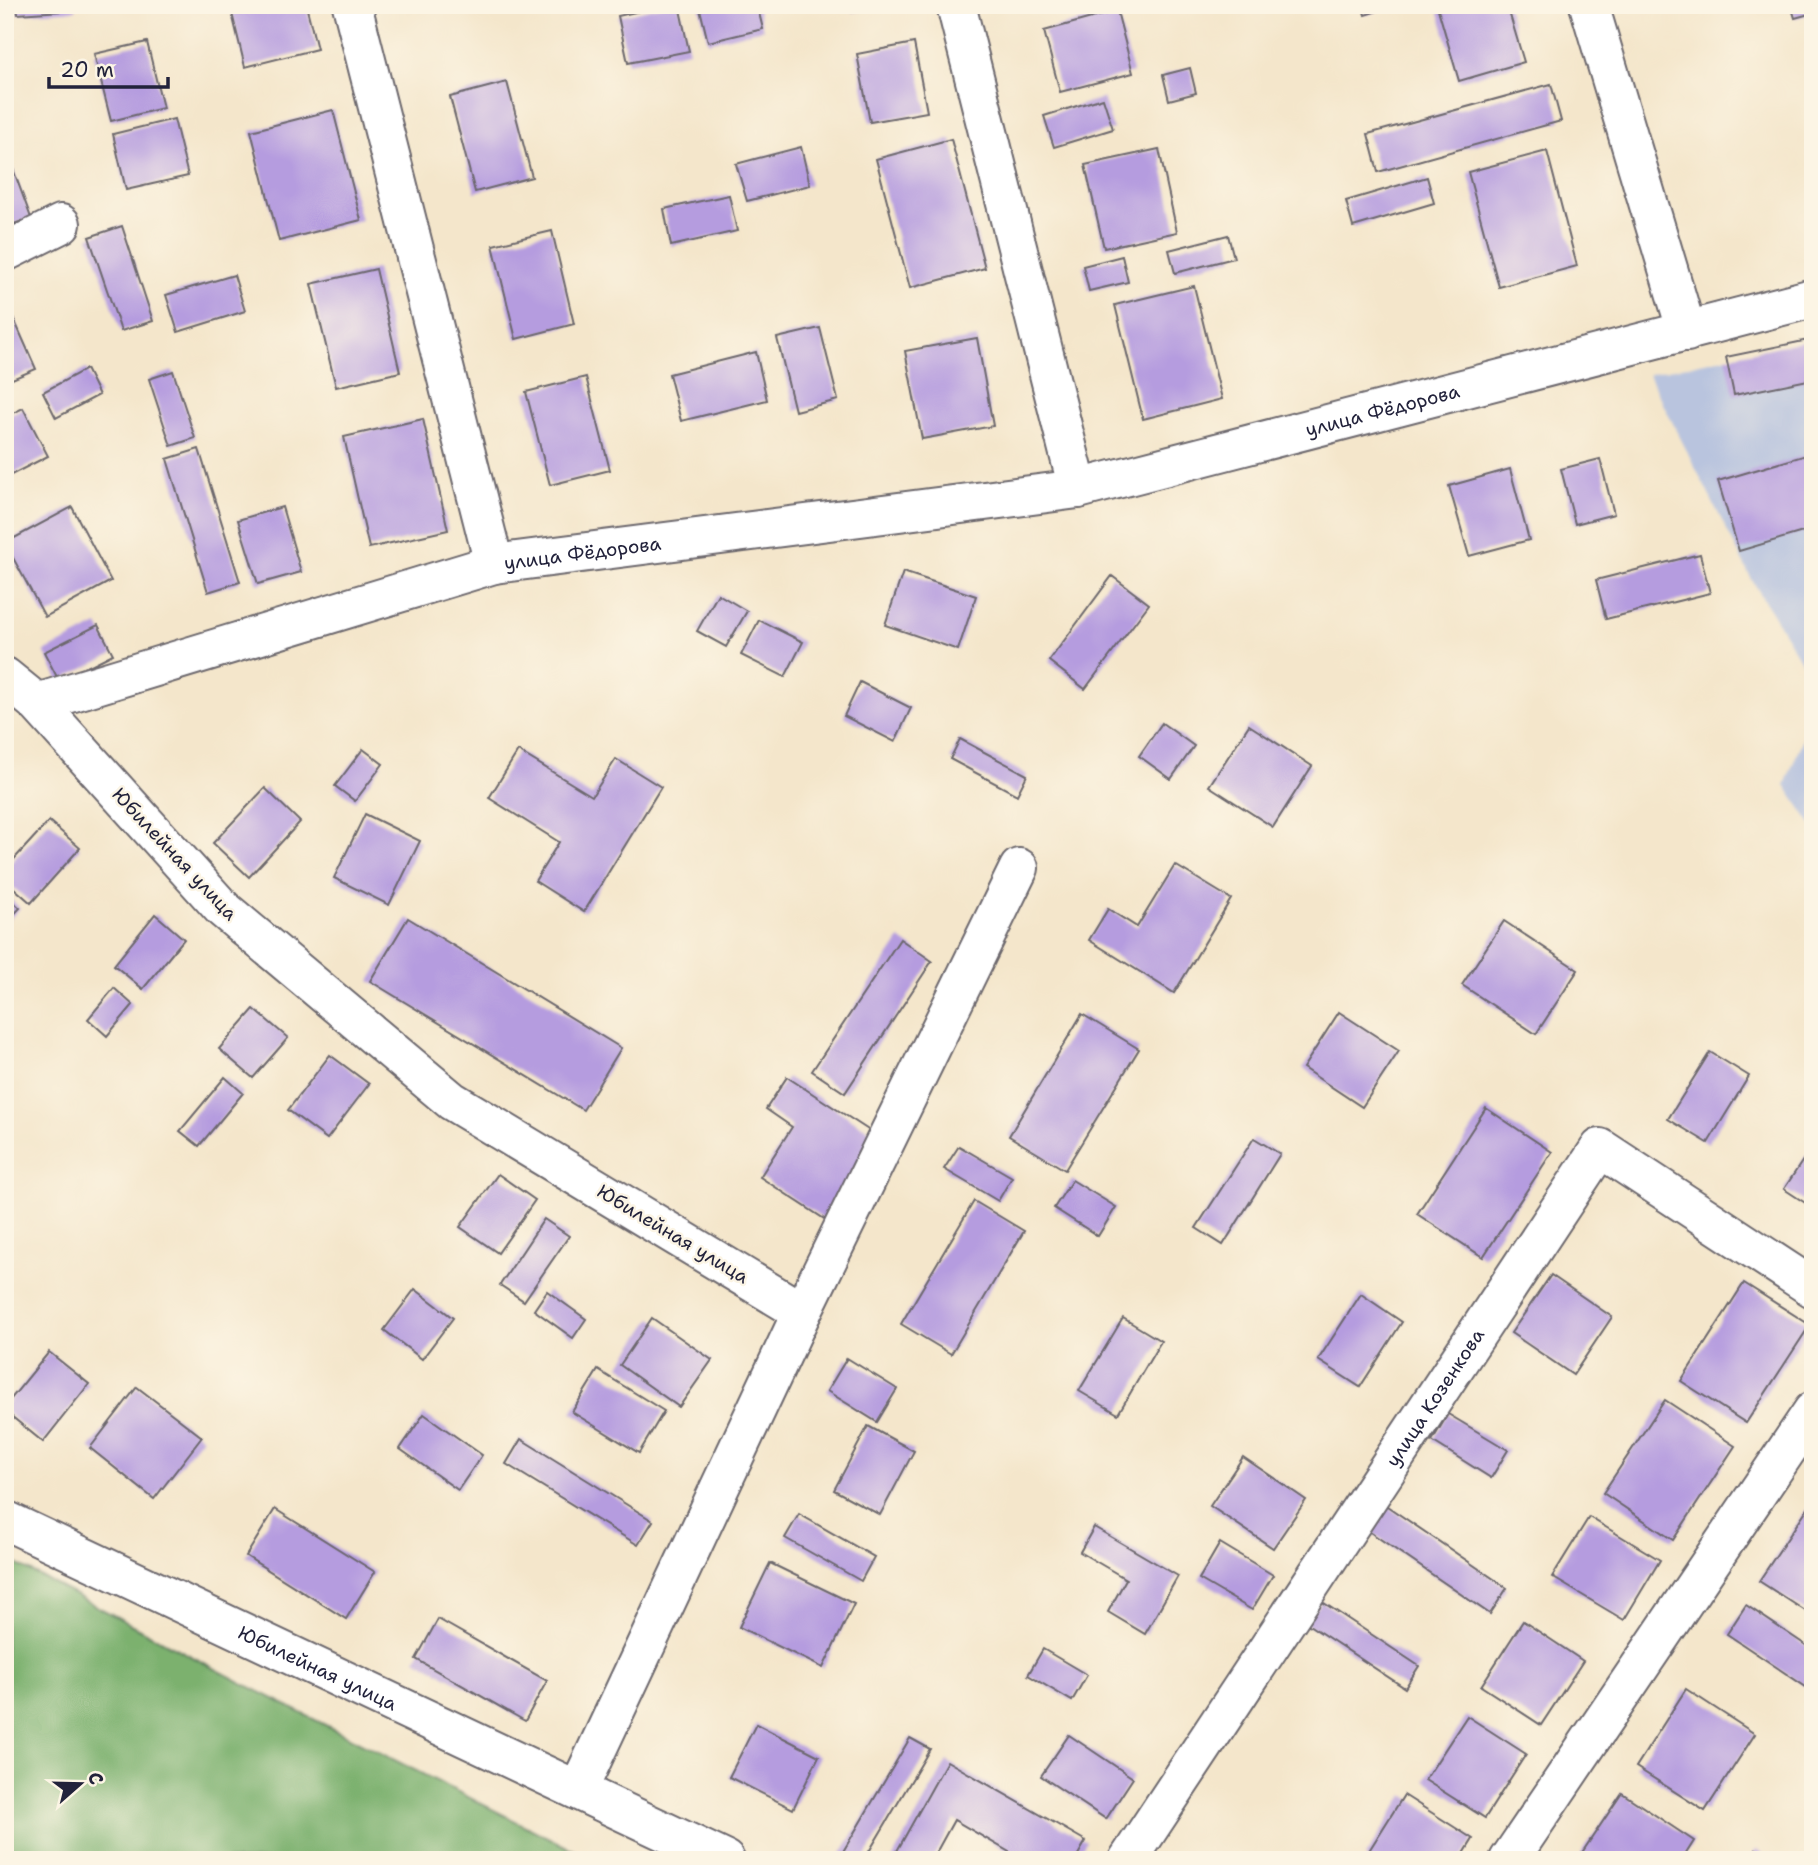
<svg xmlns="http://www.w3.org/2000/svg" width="1818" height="1865" viewBox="0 0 1818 1865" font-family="'Shantell Sans',sans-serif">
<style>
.industrial{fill:#b9c4de}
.forest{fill:#7bb16e;stroke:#4e6a54;stroke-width:2}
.building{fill:#b59cdf}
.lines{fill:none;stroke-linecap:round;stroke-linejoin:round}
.minor-casing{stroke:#6c676d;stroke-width:42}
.minor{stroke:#fff;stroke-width:38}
.labels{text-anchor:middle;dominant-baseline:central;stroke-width:5;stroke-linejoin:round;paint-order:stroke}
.street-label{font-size:19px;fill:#22223b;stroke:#fcf5e5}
</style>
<rect width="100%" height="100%" fill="#fcf5e5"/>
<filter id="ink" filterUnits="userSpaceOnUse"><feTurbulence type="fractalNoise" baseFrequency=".0143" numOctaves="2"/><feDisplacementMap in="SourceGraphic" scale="14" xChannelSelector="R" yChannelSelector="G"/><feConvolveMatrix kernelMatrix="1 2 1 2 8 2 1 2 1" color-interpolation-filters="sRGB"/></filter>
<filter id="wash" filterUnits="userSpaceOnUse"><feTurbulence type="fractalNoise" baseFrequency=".00686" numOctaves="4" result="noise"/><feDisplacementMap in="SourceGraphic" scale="28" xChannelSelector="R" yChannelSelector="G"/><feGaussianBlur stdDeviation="1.57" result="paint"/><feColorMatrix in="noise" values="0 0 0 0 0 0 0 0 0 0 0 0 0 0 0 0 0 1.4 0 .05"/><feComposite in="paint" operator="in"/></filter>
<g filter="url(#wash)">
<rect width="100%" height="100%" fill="#f4e6cb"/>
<g class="industrial">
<polygon points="1813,339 1813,681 1752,580 1648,374"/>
<polygon points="1813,712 1813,827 1785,785"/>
</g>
<polygon class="forest" points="5,1558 246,1685 593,1860 5,1860"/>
<g id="blocks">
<g class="building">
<polygon points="17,5 76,5 76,10 18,14"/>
<polygon points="230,5 306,5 317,49 245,67"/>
<polygon points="666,5 679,5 689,51 628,63 618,16"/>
<polygon points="699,5 757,5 763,29 708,42"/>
<polygon points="851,5 882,5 882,7 852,12"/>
<polygon points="1362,5 1393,5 1393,6 1365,15"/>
<polygon points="1449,5 1507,5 1524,62 1459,81 1438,9"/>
<polygon points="1791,5 1813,5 1813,13 1795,18"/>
<polygon points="1117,11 1133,73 1060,92 1044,31"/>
<polygon points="147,42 163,108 111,121 94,54"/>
<polygon points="914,43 927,112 870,122 857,54"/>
<polygon points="1190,68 1196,93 1169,100 1163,75"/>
<polygon points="507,82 532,177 475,192 450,97"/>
<polygon points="1551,84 1561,121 1378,172 1368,134"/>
<polygon points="1103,98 1113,129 1054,147 1044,116"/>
<polygon points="333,110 361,220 279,241 251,131"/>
<polygon points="174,119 188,176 126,190 113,134"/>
<polygon points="951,139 985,268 910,288 876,159"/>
<polygon points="5,147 31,218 5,227"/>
<polygon points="801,147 810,185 747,201 736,164"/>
<polygon points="1159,149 1177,232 1104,248 1085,165"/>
<polygon points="1547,151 1577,266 1499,287 1468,172"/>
<polygon points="1427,177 1434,203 1353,227 1346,201"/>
<polygon points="729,195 737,231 671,246 664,209"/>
<polygon points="122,226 153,321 121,331 89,237"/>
<polygon points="552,231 574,324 516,339 493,245"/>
<polygon points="1228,235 1234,258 1175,273 1169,250"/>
<polygon points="1122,256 1128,282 1089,291 1083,266"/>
<polygon points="376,269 400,372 336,387 311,284"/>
<polygon points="234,275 245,311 178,332 166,295"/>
<polygon points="1194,286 1222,399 1143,419 1115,305"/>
<polygon points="9,308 36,369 5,382 5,309"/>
<polygon points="820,328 838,400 795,411 777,338"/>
<polygon points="977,338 993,426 922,439 905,351"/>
<polygon points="1813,339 1813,379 1734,395 1726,357"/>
<polygon points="756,352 767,400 681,421 669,374"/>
<polygon points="86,369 99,395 56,418 43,392"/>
<polygon points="173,371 195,438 171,446 149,379"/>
<polygon points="586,377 610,470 550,485 526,392"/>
<polygon points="23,408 48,456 5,478 5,417"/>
<polygon points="423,419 448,530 369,548 344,437"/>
<polygon points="199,449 240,582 208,592 167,459"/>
<polygon points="1813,453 1813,529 1739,551 1718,481"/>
<polygon points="1600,459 1614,514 1575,524 1561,469"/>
<polygon points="1510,469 1529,540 1469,556 1449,486"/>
<polygon points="72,507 111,581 45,617 5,543"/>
<polygon points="282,507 301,572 258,584 238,520"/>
<polygon points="1700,554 1710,593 1606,619 1596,580"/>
<polygon points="903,572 976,596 958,650 885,625"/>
<polygon points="1112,576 1149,604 1085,689 1049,661"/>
<polygon points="718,594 747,611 726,647 697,631"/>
<polygon points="759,620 803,642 785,677 741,655"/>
<polygon points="98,625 113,654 59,681 44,652"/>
<polygon points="860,682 911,708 895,742 844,716"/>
<polygon points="1162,723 1194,746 1171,779 1139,756"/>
<polygon points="1249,725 1312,766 1273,827 1209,786"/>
<polygon points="960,739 1027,775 1017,795 950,759"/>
<polygon points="363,749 383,764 355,801 335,786"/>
<polygon points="518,751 592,796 616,759 661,787 584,912 535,881 559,842 489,798"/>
<polygon points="265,788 300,822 249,877 213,843"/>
<polygon points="365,814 420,841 389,905 334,878"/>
<polygon points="49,821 80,848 31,903 5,880 5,869"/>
<polygon points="1175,865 1231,899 1174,993 1089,940 1108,909 1137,927"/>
<polygon points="5,894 20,908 5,924"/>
<polygon points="155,914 184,939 143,989 114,965"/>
<polygon points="408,918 621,1048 583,1110 370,981"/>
<polygon points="1504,921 1578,970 1536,1034 1462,985"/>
<polygon points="900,939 932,961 845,1093 812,1071"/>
<polygon points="114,988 133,1005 107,1036 88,1019"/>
<polygon points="254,1009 288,1038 253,1078 219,1049"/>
<polygon points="1339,1012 1399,1051 1362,1107 1303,1068"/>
<polygon points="1082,1014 1139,1049 1065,1170 1009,1136"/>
<polygon points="1710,1052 1749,1076 1708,1143 1668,1119"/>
<polygon points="330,1055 369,1084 327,1139 288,1110"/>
<polygon points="225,1077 243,1093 199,1146 180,1131"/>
<polygon points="787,1077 879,1137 826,1220 760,1177 792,1127 766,1109"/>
<polygon points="1486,1108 1552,1152 1483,1257 1417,1214"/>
<polygon points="1254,1138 1280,1154 1223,1245 1196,1228"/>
<polygon points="1813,1145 1813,1208 1784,1189"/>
<polygon points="959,1146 1012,1177 998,1201 944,1169"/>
<polygon points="498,1174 535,1200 498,1253 460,1227"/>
<polygon points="1072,1180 1116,1207 1098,1236 1054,1208"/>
<polygon points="974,1201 1024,1231 951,1354 901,1324"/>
<polygon points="544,1219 569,1236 524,1301 500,1285"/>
<polygon points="1551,1275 1612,1317 1573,1375 1511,1333"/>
<polygon points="1744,1283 1810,1325 1746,1423 1681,1381"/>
<polygon points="415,1289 453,1318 422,1359 384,1330"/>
<polygon points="547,1291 586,1319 573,1338 534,1310"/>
<polygon points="1361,1294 1402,1322 1360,1387 1318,1360"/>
<polygon points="652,1318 712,1360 679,1407 620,1365"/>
<polygon points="1123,1318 1161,1341 1118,1414 1079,1391"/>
<polygon points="49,1352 89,1384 43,1442 5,1411 5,1406"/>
<polygon points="847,1358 897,1389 877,1422 827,1391"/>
<polygon points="598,1370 664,1411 639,1453 572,1412"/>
<polygon points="137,1387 202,1437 154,1499 90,1448"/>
<polygon points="1665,1400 1735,1446 1673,1540 1603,1493"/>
<polygon points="424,1414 482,1455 458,1490 400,1449"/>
<polygon points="1448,1414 1508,1450 1491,1478 1432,1441"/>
<polygon points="868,1426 914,1451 880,1515 834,1490"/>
<polygon points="521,1439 653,1521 638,1545 506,1464"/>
<polygon points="1243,1457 1306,1500 1273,1548 1210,1506"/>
<polygon points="1813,1500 1813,1616 1759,1581"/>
<polygon points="1384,1504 1507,1588 1490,1614 1367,1530"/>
<polygon points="275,1509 375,1572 346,1619 246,1556"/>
<polygon points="799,1514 874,1557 861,1581 785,1538"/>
<polygon points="1589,1517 1660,1560 1624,1620 1552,1577"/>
<polygon points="1094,1527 1178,1576 1145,1634 1108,1612 1126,1579 1080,1552"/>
<polygon points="1220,1543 1273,1575 1252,1610 1199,1579"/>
<polygon points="770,1563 854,1604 823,1668 739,1627"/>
<polygon points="1321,1601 1419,1666 1405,1688 1306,1623"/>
<polygon points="1746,1605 1813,1650 1813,1683 1809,1689 1727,1634"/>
<polygon points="438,1619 547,1681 525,1721 416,1659"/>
<polygon points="1523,1621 1583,1661 1541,1725 1481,1686"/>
<polygon points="1043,1649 1087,1675 1072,1701 1028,1675"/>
<polygon points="1686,1689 1755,1734 1705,1811 1636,1767"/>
<polygon points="1467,1716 1526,1754 1485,1818 1425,1780"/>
<polygon points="756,1724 819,1756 793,1809 729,1777"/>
<polygon points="1069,1735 1133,1778 1106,1819 1041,1776"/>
<polygon points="910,1738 930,1749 864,1860 838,1860"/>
<polygon points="947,1761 1086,1841 1075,1860 1023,1860 954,1820 932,1860 892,1860"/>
<polygon points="1622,1793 1694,1841 1682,1860 1577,1860"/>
<polygon points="1404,1795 1473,1839 1460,1860 1369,1860 1365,1857"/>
<polygon points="1756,1849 1772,1860 1749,1860"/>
</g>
</g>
</g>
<g filter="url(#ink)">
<use href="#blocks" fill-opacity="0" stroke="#6c676d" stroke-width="2"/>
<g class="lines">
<defs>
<g id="minor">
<polyline points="352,5 494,564"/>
<polyline points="956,5 1078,489"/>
<polyline points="1589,5 1687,332"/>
<polyline points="5,252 61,224"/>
<polyline points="5,677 37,703"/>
<path id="s1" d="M802,1312L452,1101L223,909L37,703L494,564L1078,489L1813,298"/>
<path id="s2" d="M5,1520L725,1860"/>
<polyline points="578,1790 802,1312 1019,868"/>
<path id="s3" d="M1128,1860L1600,1148L1813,1288"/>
<polyline points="1509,1860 1813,1411"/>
</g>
</defs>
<use href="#minor" class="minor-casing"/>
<use href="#minor" class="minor"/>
</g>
</g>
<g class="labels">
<g class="street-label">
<text stroke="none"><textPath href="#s1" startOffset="2366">улица Фёдорова</textPath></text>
<text stroke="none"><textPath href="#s1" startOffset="1552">улица Фёдорова</textPath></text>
<text transform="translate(175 854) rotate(47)">Юбилейная улица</text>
<text transform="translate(673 1234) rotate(31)">Юбилейная улица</text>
<text stroke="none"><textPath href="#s3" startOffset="555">улица Козенкова</textPath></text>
<text stroke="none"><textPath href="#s2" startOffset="346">Юбилейная улица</textPath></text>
</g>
</g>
<rect width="1818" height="1865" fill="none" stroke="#fcf5e5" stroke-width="28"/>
<g transform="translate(80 1784) rotate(70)" stroke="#fcf5e5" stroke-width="5" paint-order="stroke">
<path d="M0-5L12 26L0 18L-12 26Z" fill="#22223b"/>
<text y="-10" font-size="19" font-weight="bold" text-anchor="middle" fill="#22223b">С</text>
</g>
<path d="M49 77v10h119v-10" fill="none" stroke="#22223b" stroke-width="3.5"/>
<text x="60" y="77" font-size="21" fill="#22223b" stroke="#fcf5e5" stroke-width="5" paint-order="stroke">20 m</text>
</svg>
